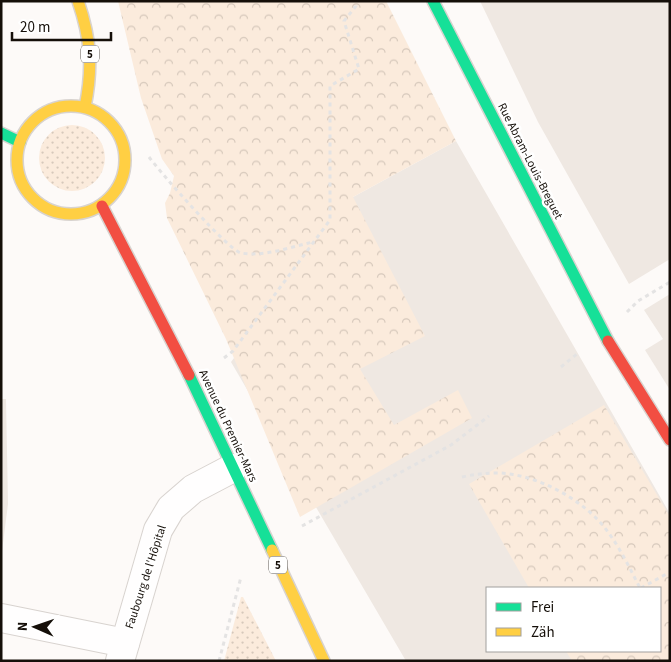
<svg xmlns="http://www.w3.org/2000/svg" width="671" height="662" viewBox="0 0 671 662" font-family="'Source Sans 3',sans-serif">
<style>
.built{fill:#efe8e2;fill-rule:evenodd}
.grass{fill:url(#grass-dots)}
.park{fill:url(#park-crowns)}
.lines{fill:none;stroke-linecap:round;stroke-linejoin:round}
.street-casing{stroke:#d8d3cf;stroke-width:30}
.fast-casing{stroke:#d8d3cf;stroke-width:14}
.slow-casing{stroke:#d8d3cf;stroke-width:14}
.jam-casing{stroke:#d8d3cf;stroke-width:14}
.path{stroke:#e4e3e3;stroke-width:3;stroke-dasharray:4 4;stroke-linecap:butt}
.street{stroke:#fffefe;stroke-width:28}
.fast{stroke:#16e098;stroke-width:11}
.slow{stroke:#ffcf43;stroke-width:11}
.jam{stroke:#f24e42;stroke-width:11}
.labels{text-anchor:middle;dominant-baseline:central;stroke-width:5;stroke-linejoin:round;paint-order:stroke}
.shield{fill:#fff;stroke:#5b5753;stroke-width:1}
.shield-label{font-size:11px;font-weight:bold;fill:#150f09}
.street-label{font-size:12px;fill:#150f09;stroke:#fff}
</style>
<defs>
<pattern id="grass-dots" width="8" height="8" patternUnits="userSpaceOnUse" patternTransform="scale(1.25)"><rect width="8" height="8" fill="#fbebdc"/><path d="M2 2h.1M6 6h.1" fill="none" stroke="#d6c8bb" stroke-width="1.8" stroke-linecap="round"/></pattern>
<pattern id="park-crowns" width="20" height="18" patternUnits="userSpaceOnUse" patternTransform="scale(1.25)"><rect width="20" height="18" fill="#fbebdc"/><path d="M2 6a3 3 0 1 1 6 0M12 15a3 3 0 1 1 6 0" fill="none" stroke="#d6c8bb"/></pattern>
</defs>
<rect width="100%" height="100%" fill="#fdfaf8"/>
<g class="built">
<polygon points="480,1 670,1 670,259 629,284 538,122"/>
<path d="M456,141L670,514V661H406L231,362L353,197ZM487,588H660V651H487Z"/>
<polygon points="670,294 670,390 645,350 663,339 644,310"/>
<polygon points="1,399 6,399 8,504 1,559"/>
</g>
<g class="grass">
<circle cx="72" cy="158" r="33"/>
<polygon points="241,597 243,597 276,661 224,661"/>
</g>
<g class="park">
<polygon points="118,1 386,1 456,141 353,197 425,336 360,369 394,425 458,390 472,418 300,517 226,339 167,218 165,203 170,193 174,176 162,159 141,98"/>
<polygon points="604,405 670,517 670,661 572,661 566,651 660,651 660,588 529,588 469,484"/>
</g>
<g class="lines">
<defs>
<g id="street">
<polyline points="1,618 125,643"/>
<polyline points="120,661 158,530 171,508 193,489 233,468"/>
</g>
<g id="fast">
<polyline points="433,1 608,341"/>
<polyline points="1,133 20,142"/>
<polyline points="189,375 272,550"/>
</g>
<g id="slow">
<path d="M78,1C91,39 93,68 85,107"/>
<circle cx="71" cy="160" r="54"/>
<polyline points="272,550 324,661"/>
</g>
<g id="jam">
<polyline points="102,206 189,375"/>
<polyline points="608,341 670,440"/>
</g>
</defs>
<use href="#street" class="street-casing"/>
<use href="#fast" class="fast-casing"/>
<use href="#slow" class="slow-casing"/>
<use href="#jam" class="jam-casing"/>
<g class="path">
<path d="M149,157C160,172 228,250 241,253C265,257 290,247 313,242"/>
<polyline points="627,312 638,301 670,282"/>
<polyline points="224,358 233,351 330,220 330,86 359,69 344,21 356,6 356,1"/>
<polyline points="561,367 578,353"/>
<path d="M462,477C475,474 487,473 500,473C535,475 574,495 598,520C616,539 628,565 640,588"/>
<polyline points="302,526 451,445 489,416"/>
<polyline points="641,588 670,572"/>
<polyline points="219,661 241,577"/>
</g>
<use href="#street" class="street"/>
<use href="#fast" class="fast"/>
<use href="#slow" class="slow"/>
<use href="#jam" class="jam"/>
</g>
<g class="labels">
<g class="shield">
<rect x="81" y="45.5" width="18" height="17" rx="4"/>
<rect x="269" y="556.5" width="18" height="17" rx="4"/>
</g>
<g class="shield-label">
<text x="90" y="54">5</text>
<text x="278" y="565">5</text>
</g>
<g class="street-label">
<text transform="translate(530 161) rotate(63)">Rue Abram-Louis-Breguet</text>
<text transform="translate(228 426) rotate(65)">Avenue du Premier-Mars</text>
<text transform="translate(146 577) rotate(-72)">Faubourg de l'Hôpital</text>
</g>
</g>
<rect width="671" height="662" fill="none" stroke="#150f09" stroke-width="5"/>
<rect x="486" y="587" width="175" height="65" fill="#ffffff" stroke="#a19f9d"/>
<rect x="496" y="603" width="25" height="8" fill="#16e098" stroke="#a19f9d"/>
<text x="531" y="612" font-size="15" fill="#150f09">Frei</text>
<rect x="496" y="628" width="25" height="8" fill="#ffcf43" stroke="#a19f9d"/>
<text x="531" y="637" font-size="15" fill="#150f09">Zäh</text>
<g transform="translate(35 627) rotate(272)" stroke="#ffffff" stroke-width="4" paint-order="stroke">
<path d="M0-4L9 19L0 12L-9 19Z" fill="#150f09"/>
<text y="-8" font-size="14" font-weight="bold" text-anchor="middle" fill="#150f09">N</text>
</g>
<path d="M12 32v8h99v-8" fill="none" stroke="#150f09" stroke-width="2.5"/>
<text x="20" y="32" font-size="15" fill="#150f09" stroke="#ffffff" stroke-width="4" paint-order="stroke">20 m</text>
</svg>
